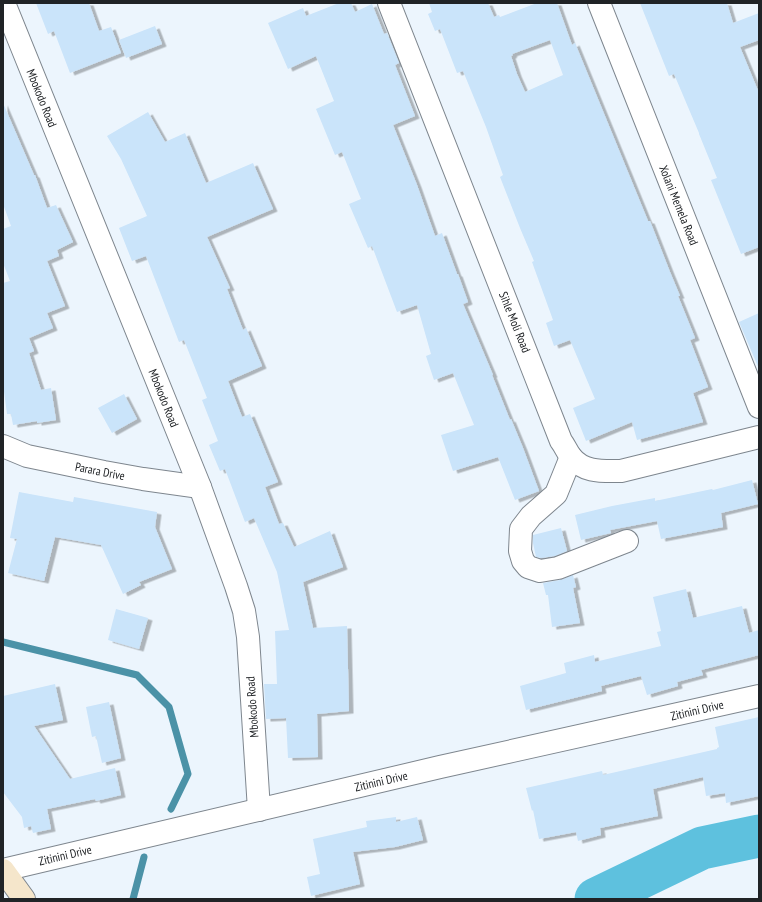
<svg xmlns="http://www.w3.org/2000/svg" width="762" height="902" viewBox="0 0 762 902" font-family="'PT Sans Narrow',sans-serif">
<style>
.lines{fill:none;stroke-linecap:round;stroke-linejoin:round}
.stream{stroke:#4b92a7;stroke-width:7}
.river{stroke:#5ec1de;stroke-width:43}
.building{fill:#cae4fa;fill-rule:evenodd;filter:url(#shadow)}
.street-casing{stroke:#7e868e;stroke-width:24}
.secondary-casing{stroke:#7e868e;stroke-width:24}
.street{stroke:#fff;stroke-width:22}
.secondary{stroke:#f5e6cb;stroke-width:22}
.labels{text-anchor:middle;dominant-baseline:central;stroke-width:3;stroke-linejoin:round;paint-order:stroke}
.street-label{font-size:12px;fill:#202326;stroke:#fff}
</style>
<defs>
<filter id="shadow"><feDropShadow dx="4.5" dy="2.5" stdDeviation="0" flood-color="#0004"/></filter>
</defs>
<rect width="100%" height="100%" fill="#ecf5fd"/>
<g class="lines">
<g class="stream">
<polyline points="3,642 77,660 137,675 169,707 188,774 171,809"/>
<polyline points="133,899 144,857"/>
</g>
<polyline class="river" points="596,899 702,848 759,836"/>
</g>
<g class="building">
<polygon points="36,3 89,3 99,31 111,27 121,53 70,73 54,31 48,34"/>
<polygon points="339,3 351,3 355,12 372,4 384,34 387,33 399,63 395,65 415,116 393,125 417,185 435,236 442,233 457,274 458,274 468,302 463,304 493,375 492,375 510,420 511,419 523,448 539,491 515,500 498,457 453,471 441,435 474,425 453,373 434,380 426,356 431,354 417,305 397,312 372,246 368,248 349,204 361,199 342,152 335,155 316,109 334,101 316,56 288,69 268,23 303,8 306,16"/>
<path d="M429,3H488L494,17L499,15L500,17L537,3H557L572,45L575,43L648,221H650L670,272L680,296H678L695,338L690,340L708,387L693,393L703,422L637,440L632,422L586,441L573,408L595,399L570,340L554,346L546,323L553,320L532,262L534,261L520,228L500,177L503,175L486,127L463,71L457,73L440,29L435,31L428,14L432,12ZM550,40L563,75L525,92L517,74L511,56L513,55L512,54Z"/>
<polygon points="640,3 727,3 733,23 759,13 759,40 740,47 759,93 759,247 741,254 711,180 717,178 699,134 699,133 674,74 669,76"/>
<polygon points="155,26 162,44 126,58 119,40"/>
<polygon points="3,103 34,175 35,175 47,208 56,205 73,242 57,250 59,256 47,261 65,306 47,313 53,328 29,338 34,351 29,353 41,390 51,388 56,420 37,423 37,421 13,425 11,414 7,414 3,384 3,283 10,281 3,263 3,229 11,226 3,204"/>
<polygon points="148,112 165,142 185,133 206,183 253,163 273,209 207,237 230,288 227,289 243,330 246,328 262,366 228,381 242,417 250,414 278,482 265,487 279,524 283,523 294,547 330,531 343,567 303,582 313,628 347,626 349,711 317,714 318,757 288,758 286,718 266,719 264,684 277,684 275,631 289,630 277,572 254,518 245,522 225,469 220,471 209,445 218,441 202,400 207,398 184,340 179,342 146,256 132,261 119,228 147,216 121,159 107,136"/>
<polygon points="759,313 759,369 739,322"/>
<polygon points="124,394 137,419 112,433 98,408"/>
<polygon points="752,480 758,504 721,513 723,527 661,539 657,521 610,530 611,533 581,540 575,515 612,506 655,498 655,501 712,489 713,490"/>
<polygon points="19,492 73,502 74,497 157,512 155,527 172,569 139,582 141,585 123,594 101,545 55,537 44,581 8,573 17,539 10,538"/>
<polygon points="561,528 567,551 555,556 541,558 536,557 533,543 533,535"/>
<polygon points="573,575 576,587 573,588 580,623 552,627 548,595 546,595 543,583 560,580"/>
<polygon points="686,589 693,618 742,606 749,633 759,630 759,655 701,670 703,675 677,682 678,686 647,695 641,676 601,686 602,691 526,710 520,686 566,673 564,663 594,655 595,662 661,646 657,632 661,631 653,597"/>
<polygon points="116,609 148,618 139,649 108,640"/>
<polygon points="55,684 63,720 34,726 70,779 115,768 121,795 96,801 95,799 47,809 51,829 33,833 31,826 24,828 22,817 3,792 3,696"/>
<polygon points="109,702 121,758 102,763 96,736 92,737 86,707"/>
<polygon points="759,717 759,796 726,803 725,793 706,796 703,777 653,789 658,816 600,828 601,835 578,841 576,832 539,839 533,810 532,811 526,788 602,771 603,775 717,749 717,748 719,747 715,727"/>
<polygon points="396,817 396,822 417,817 423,840 395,847 353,852 360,884 311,896 307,877 320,874 313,839 367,827 366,821"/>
</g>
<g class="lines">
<defs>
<g id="street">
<polyline points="4,3 200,487 236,586 244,611 248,637 259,810"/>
<path d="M389,3L561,441C565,446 567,452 571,457C584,473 603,471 621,471L759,437"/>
<polyline points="599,3 759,407"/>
<polyline points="3,446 27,456 104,472 143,479 200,487"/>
<polyline points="571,457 556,494 531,516 521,529 520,551 523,561 528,567 540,571 558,568 627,541"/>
<polyline points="3,870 440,767 759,696"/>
</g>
<polyline id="secondary" points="3,870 24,899"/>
</defs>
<use href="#street" class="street-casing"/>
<use href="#secondary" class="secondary-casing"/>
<use href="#street" class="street"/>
<use href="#secondary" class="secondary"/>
</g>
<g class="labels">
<g class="street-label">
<text transform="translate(42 98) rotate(68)">Mbokodo Road</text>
<text transform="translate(679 205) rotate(68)">Xolani Memela Road</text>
<text transform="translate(515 322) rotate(68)">Sihle Moli Road</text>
<text transform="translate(164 398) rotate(68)">Mbokodo Road</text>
<text transform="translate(100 471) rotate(11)">Parara Drive</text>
<text transform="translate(252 707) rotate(-94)">Mbokodo Road</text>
<text transform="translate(697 710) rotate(-13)">Zitinini Drive</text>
<text transform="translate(381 781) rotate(-13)">Zitinini Drive</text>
<text transform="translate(65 855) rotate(-13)">Zitinini Drive</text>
</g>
</g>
<rect width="762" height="902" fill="none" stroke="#202326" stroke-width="8"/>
</svg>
